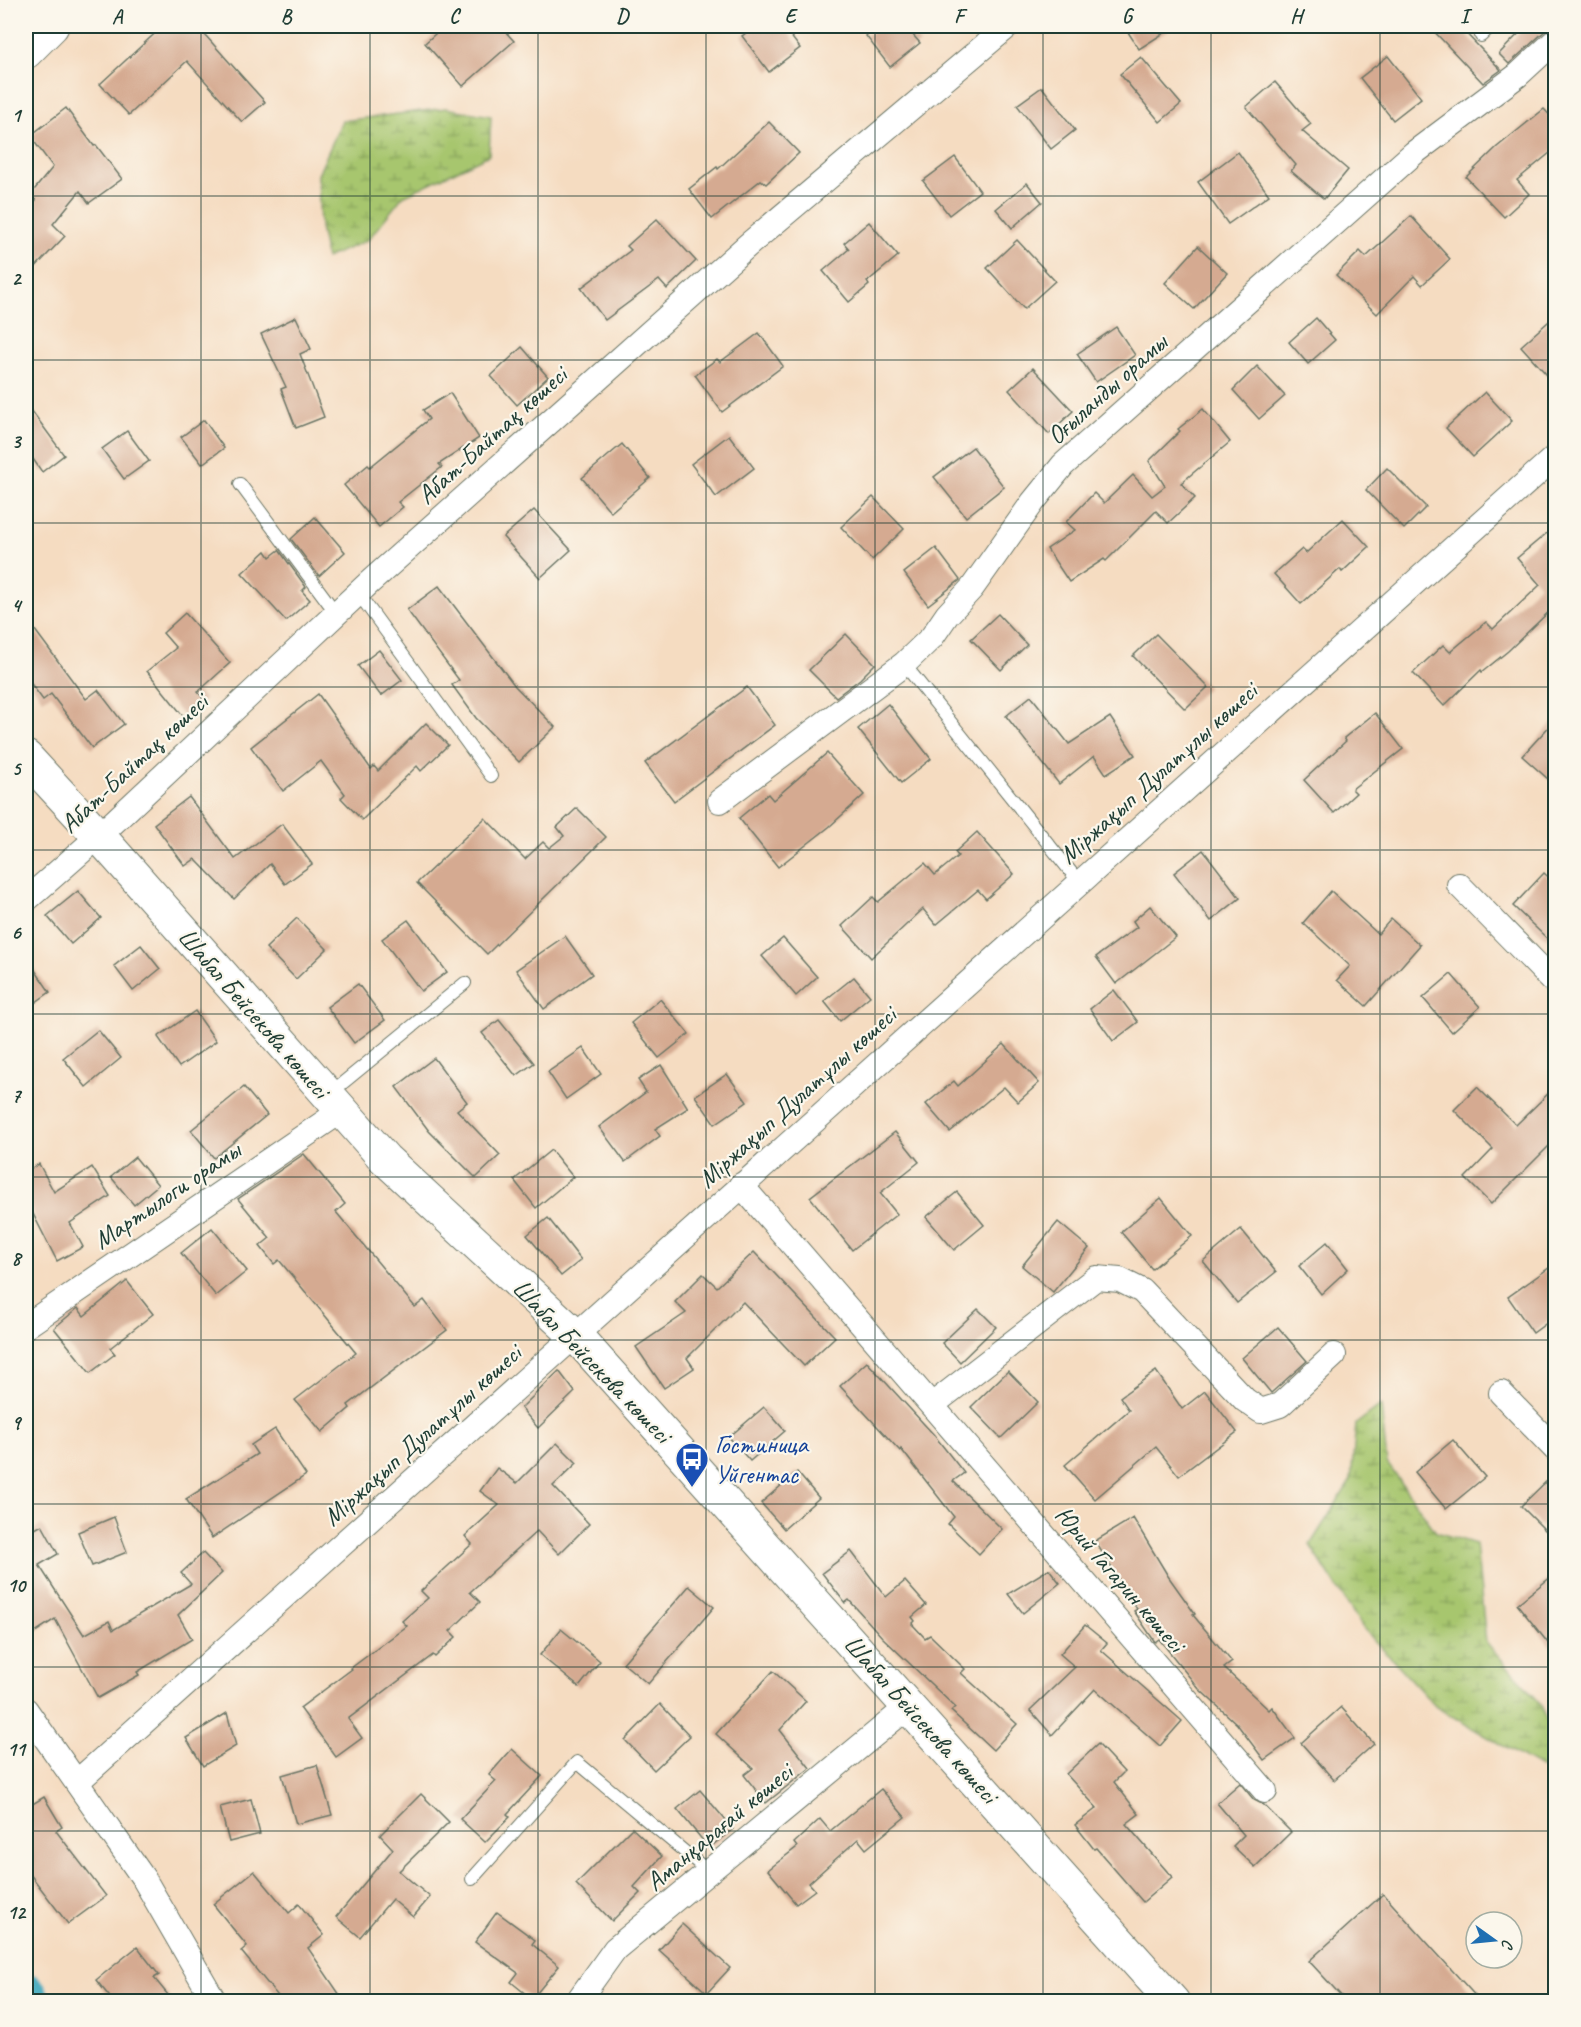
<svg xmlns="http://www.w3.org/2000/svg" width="1581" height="2027" viewBox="0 0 1581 2027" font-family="Caveat,sans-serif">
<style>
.wetland{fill:url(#wetland-marsh);stroke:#638251;stroke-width:1.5}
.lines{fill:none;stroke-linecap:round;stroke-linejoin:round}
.river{stroke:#3da9bd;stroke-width:44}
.building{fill:#d5aa91}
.lane-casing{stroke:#6a7565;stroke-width:14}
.street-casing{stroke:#6a7565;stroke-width:26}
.secondary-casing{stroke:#6a7565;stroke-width:35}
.lane{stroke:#fff;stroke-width:12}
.street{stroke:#fff;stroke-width:24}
.secondary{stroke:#fff;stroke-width:33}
.grid{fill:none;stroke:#1f3d34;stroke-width:1.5;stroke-opacity:0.55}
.labels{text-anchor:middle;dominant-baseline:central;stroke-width:4.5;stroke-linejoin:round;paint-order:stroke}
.street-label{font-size:26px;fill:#1f3d34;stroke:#fbf7ec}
.transit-label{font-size:26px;fill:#164399;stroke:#fbf7ec;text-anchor:start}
.neatline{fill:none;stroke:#1f3d34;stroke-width:2}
.grid-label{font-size:20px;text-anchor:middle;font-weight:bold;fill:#1f3d34}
</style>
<defs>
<pattern id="wetland-marsh" width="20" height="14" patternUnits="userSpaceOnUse" patternTransform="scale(1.5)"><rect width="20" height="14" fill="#a7c66e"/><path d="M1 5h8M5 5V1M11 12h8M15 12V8" fill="none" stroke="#87a25b"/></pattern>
</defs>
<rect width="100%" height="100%" fill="#fbf7ec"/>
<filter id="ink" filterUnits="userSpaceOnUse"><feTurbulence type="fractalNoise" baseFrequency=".0167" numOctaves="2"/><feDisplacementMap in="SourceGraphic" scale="12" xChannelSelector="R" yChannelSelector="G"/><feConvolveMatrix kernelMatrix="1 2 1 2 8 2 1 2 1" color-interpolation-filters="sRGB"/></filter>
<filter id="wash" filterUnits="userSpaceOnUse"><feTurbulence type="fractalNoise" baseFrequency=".008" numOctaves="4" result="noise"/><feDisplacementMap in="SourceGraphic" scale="24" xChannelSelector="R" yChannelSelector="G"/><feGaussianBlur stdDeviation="1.35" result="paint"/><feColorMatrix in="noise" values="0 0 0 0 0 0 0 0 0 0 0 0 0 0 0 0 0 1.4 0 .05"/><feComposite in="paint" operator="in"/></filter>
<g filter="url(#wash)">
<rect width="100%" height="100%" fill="#f5dcc1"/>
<g class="wetland">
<polygon points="446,108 491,116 489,155 403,196 368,240 326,258 320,227 318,175 342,121"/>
<polygon points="1381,1405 1387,1463 1436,1532 1476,1544 1486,1642 1540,1703 1555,1740 1555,1768 1541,1768 1436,1707 1363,1628 1310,1545 1351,1480 1356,1424"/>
</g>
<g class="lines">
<polyline class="river" points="26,1995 29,2002"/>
</g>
<g id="blocks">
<g class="building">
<polygon points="163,26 197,26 265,102 242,122 187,61 129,115 100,84"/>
<polygon points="444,26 500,26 514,41 463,86 425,43"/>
<polygon points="756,26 783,26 800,48 769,72 742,36"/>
<polygon points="879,26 905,26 920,43 890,67 866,36"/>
<polygon points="1124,26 1175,26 1139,49"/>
<polygon points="1429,26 1459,26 1501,70 1483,83"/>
<polygon points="1526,26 1556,26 1546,30 1509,64 1499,54"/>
<polygon points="1388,56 1421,98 1393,120 1360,78"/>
<polygon points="1141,57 1181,104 1160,122 1120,74"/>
<polygon points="1275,82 1311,124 1302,131 1348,170 1324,199 1291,171 1296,165 1246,107"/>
<polygon points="1042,87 1075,130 1051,149 1017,105"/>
<polygon points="66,108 94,146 96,145 122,179 89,203 80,191 53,224 65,236 26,277 26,211 36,200 30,195 53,167 30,136"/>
<polygon points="1544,109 1556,122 1556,148 1517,180 1529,194 1504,217 1466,177 1497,147"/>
<polygon points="769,122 799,153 766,184 761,180 712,219 689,189 717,167 718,169"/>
<polygon points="1238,152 1269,195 1228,224 1198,182"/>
<polygon points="955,157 980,191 949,215 923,181"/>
<polygon points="1027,183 1042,202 1012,228 996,209"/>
<polygon points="1411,216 1450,259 1422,285 1414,276 1377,314 1336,275 1360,251 1366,257"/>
<polygon points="657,219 696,261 667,289 659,280 605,320 581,288 631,250 627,246"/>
<polygon points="869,222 898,256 867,282 869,285 849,302 823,271 849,249 844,243"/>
<polygon points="1017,240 1055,281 1024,309 987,268"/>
<polygon points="1198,246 1227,273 1194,309 1165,283"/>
<polygon points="1556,315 1556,385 1521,346"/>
<polygon points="296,317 311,349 300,354 324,417 296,428 281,389 286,387 261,334"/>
<polygon points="1316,318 1335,340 1308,364 1289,342"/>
<polygon points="1116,327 1135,355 1096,382 1077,354"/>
<polygon points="759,333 783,366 722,412 695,375 717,359 720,362"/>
<polygon points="522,347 548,377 517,405 491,376"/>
<polygon points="1257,366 1285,396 1259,419 1233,390"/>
<polygon points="1033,368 1073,411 1049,434 1009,390"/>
<polygon points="1485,392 1512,421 1473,457 1446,428"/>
<polygon points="450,393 479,438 439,464 442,467 398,502 403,507 379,527 344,485 368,465 370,467 429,419 423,410"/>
<polygon points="26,403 64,455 42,472 26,449"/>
<polygon points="1203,409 1230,442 1181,483 1195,498 1168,523 1156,511 1106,561 1104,559 1069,582 1047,549 1075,530 1066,522 1094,493 1104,503 1133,475 1152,496 1165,486 1149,461 1180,431 1178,429"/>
<polygon points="204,420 224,448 202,464 181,437"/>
<polygon points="127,431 149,461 124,479 102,449"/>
<polygon points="729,435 754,468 716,497 691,464"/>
<polygon points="622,444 650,478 611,512 582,478"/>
<polygon points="973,447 1004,487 966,517 934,477"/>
<polygon points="1387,468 1426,507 1404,529 1366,490"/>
<polygon points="873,497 904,529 872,560 841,527"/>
<polygon points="534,510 571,550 540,578 503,537"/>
<polygon points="315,517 345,552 319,576 291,539"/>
<polygon points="1343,519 1369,547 1342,572 1340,569 1301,604 1274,574 1302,549 1306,553"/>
<polygon points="1547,533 1556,543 1556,605 1508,651 1482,672 1481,670 1444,706 1413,673 1443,645 1450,652 1486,622 1493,629 1540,585 1517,558"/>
<polygon points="936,548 960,580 928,605 904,573"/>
<polygon points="279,550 306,587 302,591 310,600 286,621 242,573 266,551 270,557"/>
<polygon points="439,586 515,686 555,727 519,762 476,718 452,685 459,680 407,610"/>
<polygon points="185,613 230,663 198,692 205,700 184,717 147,671 176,648 163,633"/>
<polygon points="998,614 1027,645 1001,670 971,639"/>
<polygon points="26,618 86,699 98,690 124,724 92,748 51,694 43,700 26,677"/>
<polygon points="846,634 875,664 860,679 836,697 809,670"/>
<polygon points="1156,634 1208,687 1185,709 1133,656"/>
<polygon points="379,650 402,680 381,696 358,666"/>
<polygon points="747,687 775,725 674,801 645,763"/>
<polygon points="318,694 371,769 374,766 378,771 426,723 448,745 421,771 417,766 362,820 341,798 345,794 321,761 283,791 251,747"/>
<polygon points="1031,696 1069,744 1110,717 1135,755 1106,774 1094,756 1059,784 1006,716"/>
<polygon points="888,704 931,759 901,783 858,729"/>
<polygon points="1375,713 1403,749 1352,789 1356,793 1334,813 1304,780 1346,741 1344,738"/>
<polygon points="1556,719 1556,786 1522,756"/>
<polygon points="827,753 864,795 829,827 778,867 739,818 768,794 773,800"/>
<polygon points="189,797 235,859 282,824 312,864 285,884 270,864 234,899 195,859 185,866 154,824"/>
<polygon points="577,808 606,837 487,954 417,883 485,818 525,859 543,842 549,848 564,836 557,827"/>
<polygon points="977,832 1014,874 986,899 978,890 936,925 923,909 871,958 842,926 873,897 878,902 925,863 935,875 958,856 955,852"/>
<polygon points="1203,850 1240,898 1211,921 1174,873"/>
<polygon points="1544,873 1556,884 1556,947 1513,906"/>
<polygon points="78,891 101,918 71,944 47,916"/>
<polygon points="1331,891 1378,934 1391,919 1420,945 1366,1006 1337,980 1350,966 1303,923"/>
<polygon points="1150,906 1176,937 1116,984 1096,957 1137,927 1133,921"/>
<polygon points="297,918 327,949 296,979 266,948"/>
<polygon points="408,920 447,972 421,991 382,939"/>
<polygon points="565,936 592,974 544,1009 516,970"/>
<polygon points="783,938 817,977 796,996 762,956"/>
<polygon points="141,945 160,969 133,991 114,966"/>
<polygon points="26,957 50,992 26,1009"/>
<polygon points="1451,974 1480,1007 1452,1032 1423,998"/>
<polygon points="854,977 870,996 840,1021 824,1001"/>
<polygon points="358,984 385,1020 354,1043 327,1007"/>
<polygon points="1114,990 1138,1022 1113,1041 1090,1009"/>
<polygon points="660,999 689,1034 659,1058 631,1023"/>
<polygon points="195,1011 216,1041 179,1067 158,1037"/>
<polygon points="499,1020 534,1063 516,1076 482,1033"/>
<polygon points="98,1030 121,1058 86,1087 63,1058"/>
<polygon points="1004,1044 1039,1083 1018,1102 1004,1087 950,1132 926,1104 954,1081 958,1086"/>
<polygon points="583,1048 601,1074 566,1099 548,1072"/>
<polygon points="434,1058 467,1102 457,1110 500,1155 476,1178 429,1131 396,1087"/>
<polygon points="661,1065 688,1108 655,1129 660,1136 625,1162 599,1127 646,1092 638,1080"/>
<polygon points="727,1074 747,1102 715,1124 695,1096"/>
<polygon points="1556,1086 1556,1139 1491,1204 1465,1178 1493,1149 1454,1110 1477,1087 1516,1125"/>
<polygon points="244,1087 267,1115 214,1158 191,1130"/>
<polygon points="895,1132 919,1162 880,1193 897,1214 852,1250 810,1197"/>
<polygon points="551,1150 573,1177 536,1208 514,1180"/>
<polygon points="304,1154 345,1204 336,1212 415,1307 424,1300 447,1330 348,1405 350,1408 322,1432 295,1400 356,1353 279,1260 274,1264 260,1246 270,1238 238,1199"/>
<polygon points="135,1157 158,1185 134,1205 111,1177"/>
<polygon points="39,1164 54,1192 92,1167 110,1196 70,1223 83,1247 57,1261 26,1200 26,1171"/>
<polygon points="957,1192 984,1225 954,1250 926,1217"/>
<polygon points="1161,1198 1192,1236 1152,1269 1121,1232"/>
<polygon points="548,1218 581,1260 561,1276 527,1235"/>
<polygon points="1058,1222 1089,1248 1053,1292 1022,1266"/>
<polygon points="212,1228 247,1271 216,1296 181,1253"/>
<polygon points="1241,1229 1276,1272 1237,1303 1203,1261"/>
<polygon points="1327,1242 1348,1269 1321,1294 1299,1266"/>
<polygon points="754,1252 835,1337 804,1366 743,1302 687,1358 694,1368 664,1388 636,1347 686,1313 675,1302 703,1274 717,1287"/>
<polygon points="1556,1263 1556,1316 1533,1333 1508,1297"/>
<polygon points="127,1281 153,1314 110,1348 115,1354 90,1373 54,1328 78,1308 84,1316"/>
<polygon points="978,1309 996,1327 960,1362 942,1343"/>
<polygon points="1278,1327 1307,1361 1271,1393 1242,1358"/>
<polygon points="867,1362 934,1435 964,1473 953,1481 1002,1529 979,1554 948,1524 954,1517 901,1449 900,1451 840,1386"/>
<polygon points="559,1371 575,1392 538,1428 521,1408"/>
<polygon points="1008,1371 1038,1402 1001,1438 971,1407"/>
<polygon points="1156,1371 1182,1409 1205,1391 1237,1432 1179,1476 1156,1447 1095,1499 1065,1465 1129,1410 1120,1397"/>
<polygon points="764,1407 785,1431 750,1461 729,1437"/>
<polygon points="275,1429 306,1475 212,1538 186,1499 257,1454 251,1445"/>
<polygon points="1453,1440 1485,1477 1446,1509 1415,1472"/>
<polygon points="557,1443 577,1463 553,1486 589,1524 559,1554 537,1531 470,1592 480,1602 450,1631 456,1637 435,1657 433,1655 348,1719 362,1738 336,1757 300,1708 352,1669 351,1668 407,1626 402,1621 428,1598 421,1591 472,1544 465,1536 499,1505 480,1491 497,1468 517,1483"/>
<polygon points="797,1472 819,1498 784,1529 761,1503"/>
<polygon points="1556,1472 1556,1541 1521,1506"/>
<polygon points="114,1517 127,1552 92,1566 78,1532"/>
<polygon points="1133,1518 1168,1576 1195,1614 1193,1615 1232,1662 1224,1668 1269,1710 1272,1707 1295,1738 1264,1760 1237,1724 1199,1689 1159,1639 1155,1642 1134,1611 1137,1609 1095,1541"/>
<polygon points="42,1525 58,1554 39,1565 84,1635 109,1621 113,1630 191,1584 181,1573 203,1553 222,1573 178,1615 192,1639 137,1672 139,1675 98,1698 55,1619 26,1638 26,1534"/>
<polygon points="851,1551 886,1597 905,1581 926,1605 912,1617 915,1621 912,1624 925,1638 930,1635 965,1669 961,1673 1017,1724 993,1750 951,1711 955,1707 882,1637 849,1600 845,1603 822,1573"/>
<polygon points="1049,1569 1060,1583 1023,1613 1008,1594"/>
<polygon points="1556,1573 1556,1653 1517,1604"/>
<polygon points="689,1586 714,1607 648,1684 623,1663"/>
<polygon points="1085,1625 1107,1643 1101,1650 1182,1721 1160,1746 1095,1689 1052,1735 1030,1710 1075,1667 1060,1654"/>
<polygon points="561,1629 600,1661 579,1687 540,1655"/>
<polygon points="773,1671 806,1701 780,1730 810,1768 766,1803 744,1775 753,1768 716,1734"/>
<polygon points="660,1704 690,1736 654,1770 625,1740"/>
<polygon points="1341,1707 1374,1744 1334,1780 1301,1743"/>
<polygon points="227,1713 236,1746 203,1766 186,1738"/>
<polygon points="1098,1744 1124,1772 1114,1782 1139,1814 1126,1824 1172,1877 1143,1902 1096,1848 1094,1849 1075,1825 1097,1808 1066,1774"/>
<polygon points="512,1749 542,1776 507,1814 510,1817 485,1842 460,1819 496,1781 489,1775"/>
<polygon points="317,1765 332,1815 296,1824 282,1775"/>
<polygon points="1240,1783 1254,1800 1264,1805 1291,1832 1255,1867 1233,1846 1244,1835 1217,1803"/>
<polygon points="881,1789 905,1817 866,1849 858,1839 809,1883 815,1890 796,1904 768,1870 797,1847 794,1843 820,1819 830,1831"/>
<polygon points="700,1790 733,1829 709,1848 677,1809"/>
<polygon points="421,1794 449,1822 399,1871 430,1897 413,1917 392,1899 360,1937 336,1917 393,1849 380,1835"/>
<polygon points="44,1797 62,1827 56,1831 106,1896 68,1924 26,1869 26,1808"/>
<polygon points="251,1799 260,1834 229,1842 220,1807"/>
<polygon points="632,1828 662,1856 634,1887 640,1893 612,1921 576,1884"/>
<polygon points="254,1871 289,1913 299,1904 324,1935 308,1948 344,2001 282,2001 241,1951 247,1946 213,1904"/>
<polygon points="1383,1894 1480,2001 1346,2001 1309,1961"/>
<polygon points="497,1912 535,1940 532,1944 559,1966 532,1999 511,1982 518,1973 475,1942"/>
<polygon points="682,1924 730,1968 707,1993 659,1950"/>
<polygon points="137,1947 159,1975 154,1978 173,2001 113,2001 96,1980"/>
</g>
</g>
</g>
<g filter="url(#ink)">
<use href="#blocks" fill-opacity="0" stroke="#6a7565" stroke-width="1.5"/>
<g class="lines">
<defs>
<g id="lane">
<polyline points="1481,36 1491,26"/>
<polyline points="240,484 336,613"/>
<polyline points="358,593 491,776"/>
<polyline points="904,664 1079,882"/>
<polyline points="328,1095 465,983"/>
<polyline points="472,1879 577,1762 709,1872"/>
</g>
<g id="street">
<polyline points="720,801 904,664 932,637 947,615 972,588 1033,502 1063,465 1414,153 1518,75 1556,40"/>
<polyline points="1459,885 1556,984"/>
<polyline points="26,900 99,836 370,582 748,245 1008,26"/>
<polyline points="741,1185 1265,1791"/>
<polyline points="26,1326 341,1111"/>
<polyline points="1501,1393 1556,1450"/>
<polyline points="932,1405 1096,1278 1120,1280 1142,1291 1245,1400 1261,1411 1280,1405 1334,1355"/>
<polyline points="26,1710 144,1879 215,2002"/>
<polyline points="77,1782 1556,456"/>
<polyline points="577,2002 615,1949 909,1706"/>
</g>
<g id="secondary">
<polyline points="26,52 52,26"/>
<polyline points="26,757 99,836 385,1159 576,1336 1173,2002"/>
</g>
</defs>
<use href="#lane" class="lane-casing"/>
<use href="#street" class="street-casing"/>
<use href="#secondary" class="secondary-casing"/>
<use href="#lane" class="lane"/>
<use href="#street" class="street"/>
<use href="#secondary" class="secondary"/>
</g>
</g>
<path class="grid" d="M201,26V2002M370,26V2002M538,26V2002M706,26V2002M875,26V2002M1043,26V2002M1211,26V2002M1380,26V2002M26,196H1556M26,360H1556M26,523H1556M26,687H1556M26,850H1556M26,1014H1556M26,1177H1556M26,1340H1556M26,1504H1556M26,1667H1556M26,1831H1556"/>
<defs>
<symbol id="bus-pin" viewBox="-11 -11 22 30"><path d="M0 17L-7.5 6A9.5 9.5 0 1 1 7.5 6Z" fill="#1a4fb4" stroke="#fbf7ec"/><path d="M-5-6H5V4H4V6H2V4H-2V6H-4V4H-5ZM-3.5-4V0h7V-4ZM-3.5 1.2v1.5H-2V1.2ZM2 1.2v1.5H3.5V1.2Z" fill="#fff"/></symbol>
</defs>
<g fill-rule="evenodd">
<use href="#bus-pin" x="673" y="1440" width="38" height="52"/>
</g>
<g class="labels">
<g class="street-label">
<text transform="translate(1107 389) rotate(-42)">Оғыланды орамы</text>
<text transform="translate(492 435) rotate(-42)">Абат-Байтақ көшесі</text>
<text transform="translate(134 763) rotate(-43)">Абат-Байтақ көшесі</text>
<text transform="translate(1158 773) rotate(-42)">Міржақып Дулатұлы көшесі</text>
<text transform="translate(254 1013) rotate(49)">Шабал Бейсекова көшесі</text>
<text transform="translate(797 1097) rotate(-42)">Міржақып Дулатұлы көшесі</text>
<text transform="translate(167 1195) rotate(-34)">Мартылоги орамы</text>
<text transform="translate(592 1361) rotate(46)">Шабал Бейсекова көшесі</text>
<text transform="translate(422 1435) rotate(-42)">Міржақып Дулатұлы көшесі</text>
<text transform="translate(1120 1579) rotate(49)">Юрий Гагарин көшесі</text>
<text transform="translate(921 1719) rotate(48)">Шабал Бейсекова көшесі</text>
<text transform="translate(719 1827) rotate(-40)">Аманқарағай көшесі</text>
</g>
<g class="transit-label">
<text x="715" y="1444">Гостиница<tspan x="715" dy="30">Уйгентас</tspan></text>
</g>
</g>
<rect width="1581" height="2027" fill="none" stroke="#fbf7ec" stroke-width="66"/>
<g transform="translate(1494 1940) rotate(105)"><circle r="28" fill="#fbf7ec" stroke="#a3ada2" stroke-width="1.5"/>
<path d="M0-4.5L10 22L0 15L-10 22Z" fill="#1f6fb2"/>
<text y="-9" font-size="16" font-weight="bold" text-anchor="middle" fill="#1f3d34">С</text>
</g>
<rect x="33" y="33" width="1515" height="1961" class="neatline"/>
<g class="grid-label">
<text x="117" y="23">A</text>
<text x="286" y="23">B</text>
<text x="454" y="23">C</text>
<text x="622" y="23">D</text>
<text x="790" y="23">E</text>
<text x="959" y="23">F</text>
<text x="1127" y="23">G</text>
<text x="1296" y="23">H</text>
<text x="1464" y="23">I</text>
<text x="16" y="122">1</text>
<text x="16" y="285">2</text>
<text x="16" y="448">3</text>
<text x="16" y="612">4</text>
<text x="16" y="775">5</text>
<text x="16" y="939">6</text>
<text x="16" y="1102">7</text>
<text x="16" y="1265">8</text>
<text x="16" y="1429">9</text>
<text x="16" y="1592">10</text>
<text x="16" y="1756">11</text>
<text x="16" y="1919">12</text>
</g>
</svg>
